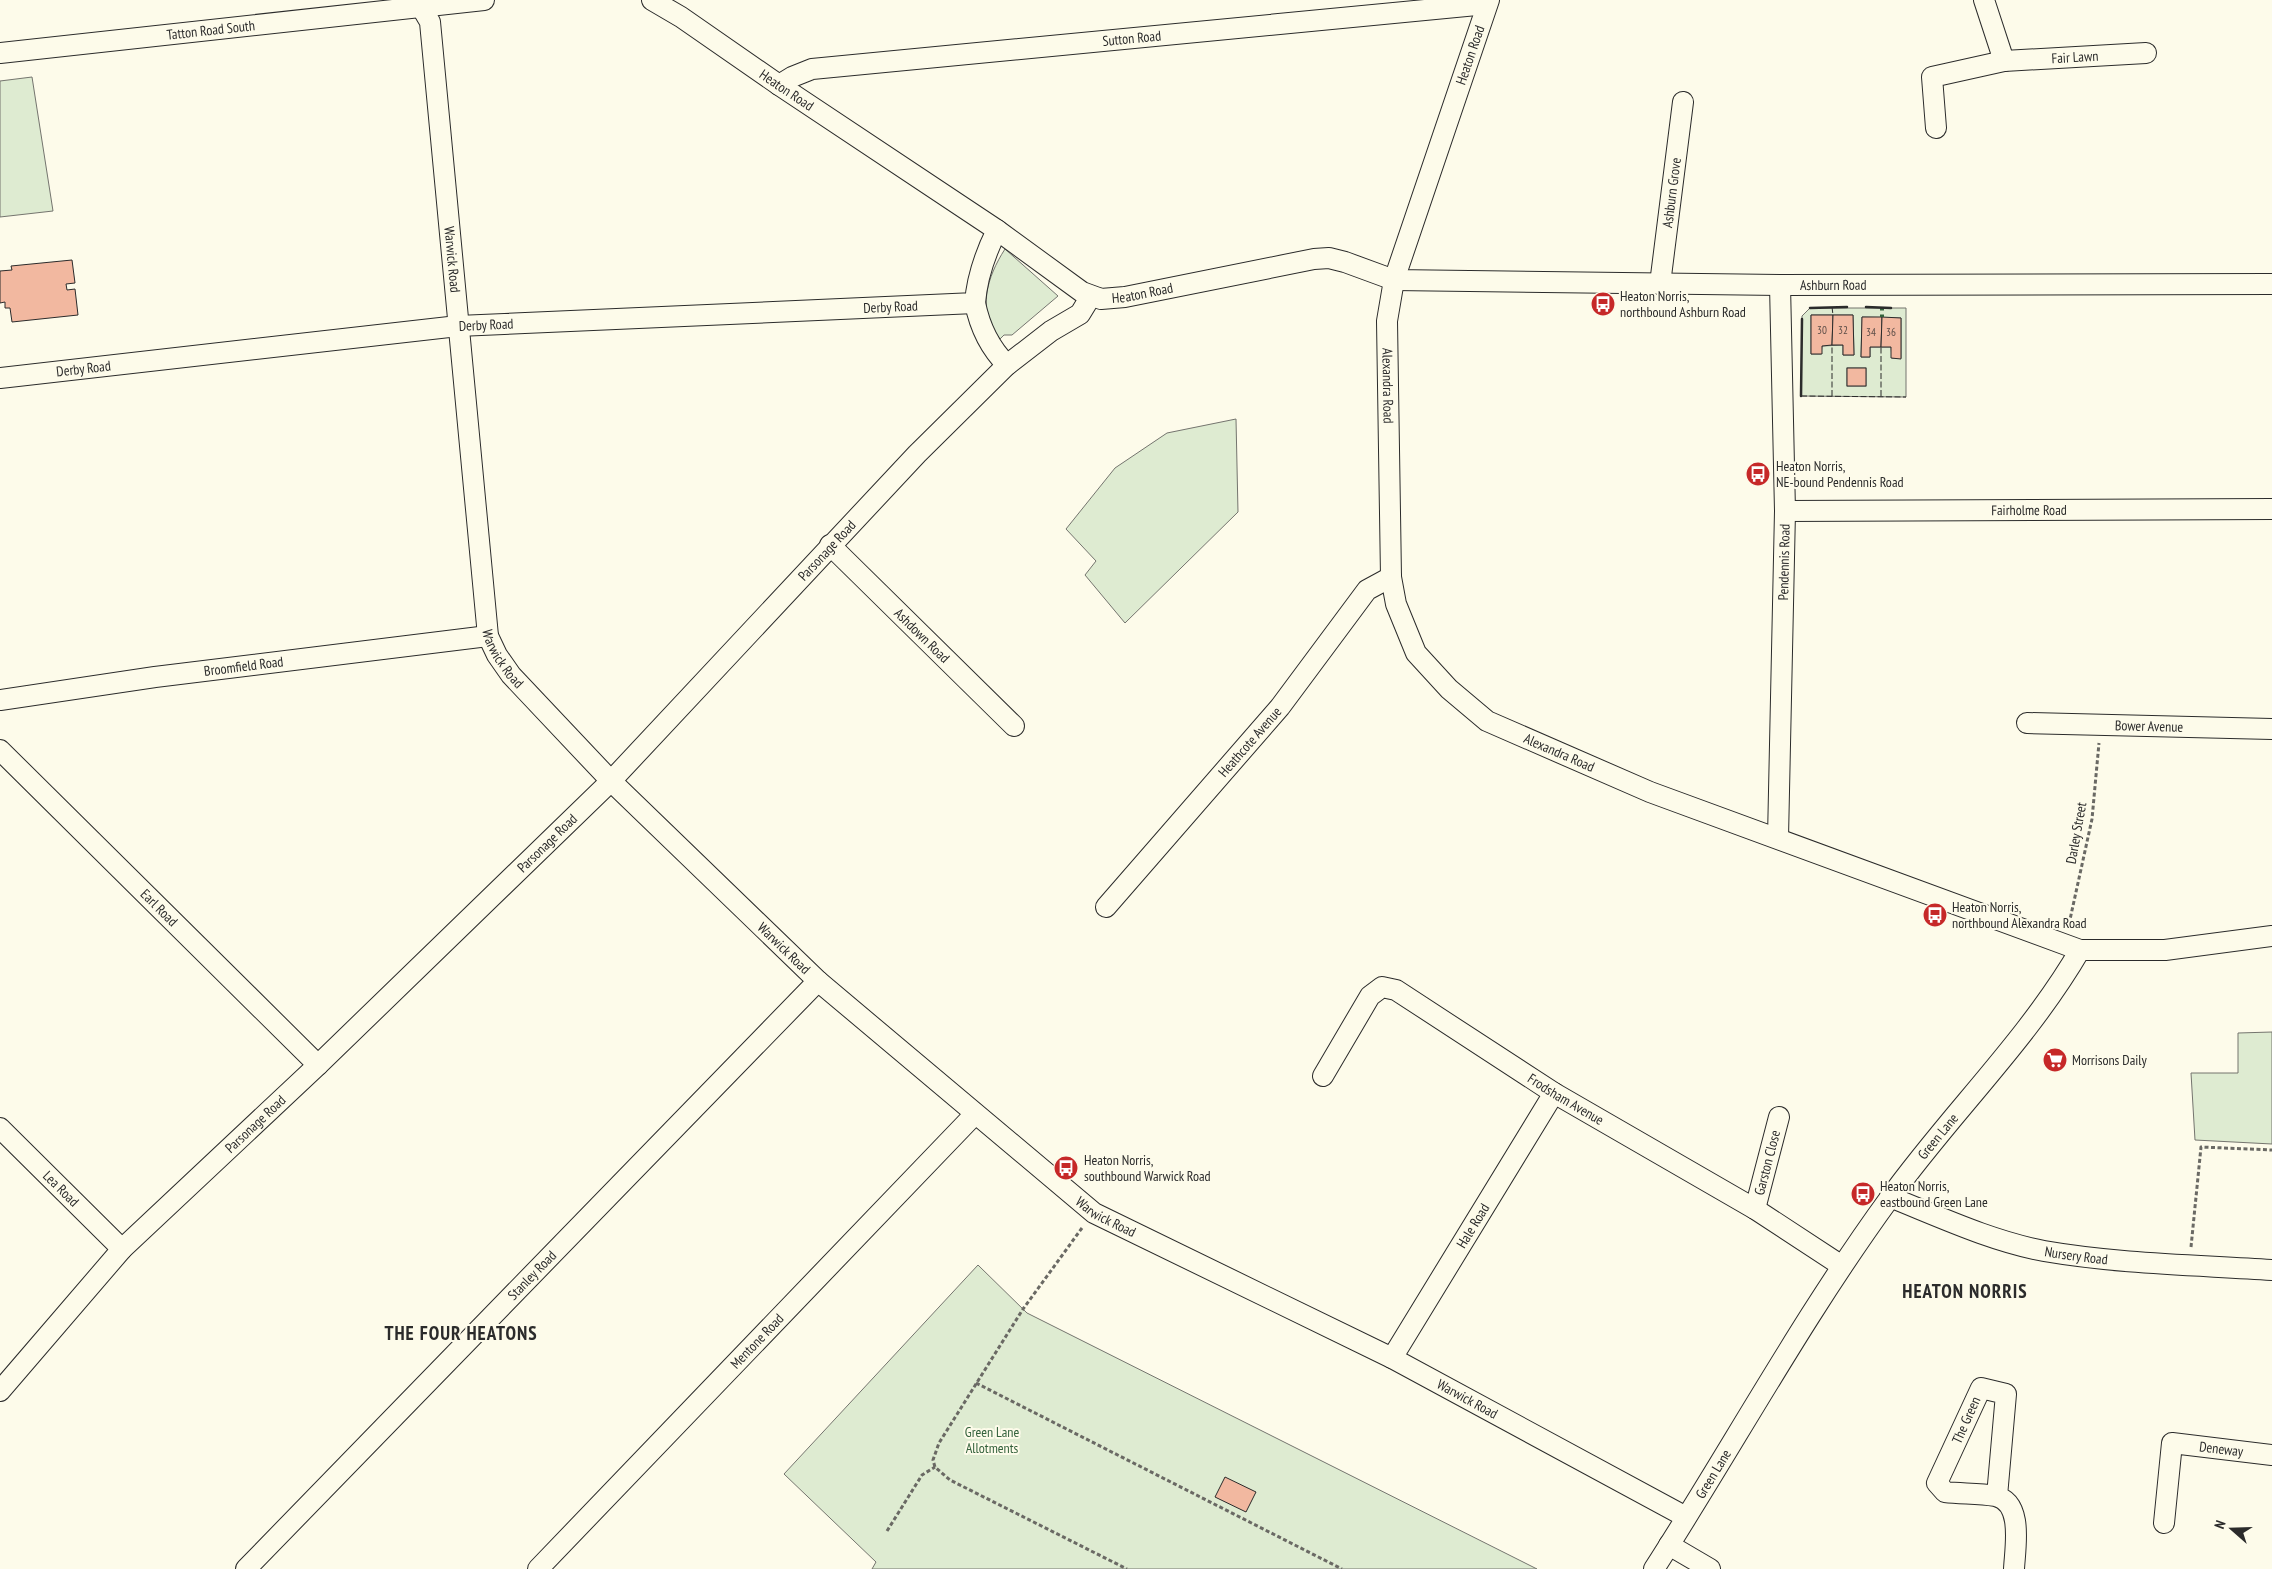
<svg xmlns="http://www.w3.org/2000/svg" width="2272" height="1569" viewBox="0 0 2272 1569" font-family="'PT Sans Narrow',sans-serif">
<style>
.green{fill:#deebd1;stroke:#74746e;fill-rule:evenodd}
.building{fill:#f2b8a0;stroke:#2b2b2b}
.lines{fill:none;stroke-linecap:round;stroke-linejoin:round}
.minor-casing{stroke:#2b2b2b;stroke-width:22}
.path{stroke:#6a6964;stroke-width:3;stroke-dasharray:4 2.5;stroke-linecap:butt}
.minor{stroke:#fdfbea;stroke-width:20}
.hedge{stroke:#34623c;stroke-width:4;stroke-dasharray:2.5 4;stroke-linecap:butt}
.fence{stroke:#2b2b2b;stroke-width:1;stroke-dasharray:6 2.5;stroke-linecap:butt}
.wall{stroke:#2b2b2b;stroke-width:2.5}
.labels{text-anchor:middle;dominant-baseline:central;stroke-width:4;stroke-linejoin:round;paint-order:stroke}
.number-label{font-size:11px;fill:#5d4e48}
.street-label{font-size:14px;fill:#2b2b2b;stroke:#fdfbea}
.poi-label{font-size:14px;fill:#2b2b2b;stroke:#fdfbea;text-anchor:start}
.park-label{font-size:14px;fill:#34623c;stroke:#fdfbea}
.district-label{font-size:19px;font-weight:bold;letter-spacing:1px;fill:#2b2b2b;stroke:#fdfbea}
</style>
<rect width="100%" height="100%" fill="#fdfbea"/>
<g class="green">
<polygon points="32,77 53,211 0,217 0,81"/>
<path d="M1005,249L1058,296L1012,335H1004L1000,339C976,311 987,277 1005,249Z"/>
<path d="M1810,308H1906V397L1801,396L1802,316ZM1811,315H1853L1854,355H1843V345L1822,346L1821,354H1811ZM1862,317L1901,318V358H1892L1891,347H1870V357H1861ZM1847,368H1866V386H1847Z"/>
<polygon points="1236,419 1238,512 1125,623 1085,575 1096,561 1066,529 1115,468 1167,433"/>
<polygon points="2272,1032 2272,1144 2195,1140 2191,1073 2238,1073 2238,1033"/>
<polygon points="978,1265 1027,1313 1537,1569 872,1569 876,1562 784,1474"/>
</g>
<g class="building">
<polygon points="72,260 75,283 66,284 67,290 75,289 78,315 12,322 10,308 5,308 5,302 0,303 0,271 12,270 11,266"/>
<polygon points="1811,315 1833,315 1832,345 1822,346 1822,354 1811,354"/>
<polygon points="1833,315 1853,315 1854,355 1843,355 1843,345 1832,345"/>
<polygon points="1862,317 1882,317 1881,347 1870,347 1870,357 1861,357"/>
<polygon points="1882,317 1901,318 1901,359 1891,358 1891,347 1881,347"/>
<rect x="1847" y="368" width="19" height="18"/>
<polygon points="1225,1477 1256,1492 1246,1512 1215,1497"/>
</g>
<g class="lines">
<defs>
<g id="minor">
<path id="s1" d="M417,0L430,22L488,636L497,655L511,675L611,781L818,981L1094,1213L1392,1358L1686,1517"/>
<path id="s2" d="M652,0L681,17L779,85L997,230L1082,292L1101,299L1125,297L1314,259L1329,258L1345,262L1394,280L1780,285L2272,284"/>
<path id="s3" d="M1489,0L1394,280L1387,321L1391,577L1396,604L1416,653L1449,689L1487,721L1650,792L2080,950H2165L2272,936"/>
<path id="s4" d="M0,53L484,0"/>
<path id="s5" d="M2004,61L2146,53"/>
<path id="s6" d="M779,85L792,77L812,69L1487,4"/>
<polyline points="1936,128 1932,77 2004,61 1984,0"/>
<path id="s7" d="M1660,284L1683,102"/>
<path d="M975,303C980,328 990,348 1007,365"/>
<path id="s8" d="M0,378L458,326L975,303C977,277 985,254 997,230"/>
<path id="s9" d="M1785,511L2272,509"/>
<path id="s10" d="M830,545L1014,726"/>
<path id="s11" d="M0,700L155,677L488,636"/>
<path id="s12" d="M2027,723L2272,729"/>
<path id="s13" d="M0,750L318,1065"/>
<path id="s14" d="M1778,838L1785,511L1780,285"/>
<path id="s15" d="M1106,907L1280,707L1367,590L1391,577"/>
<path id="s16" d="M1323,1076L1370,996L1382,987L1396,990L1554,1093L1755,1209L1842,1266"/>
<path id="s17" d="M0,1128L122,1249"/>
<path id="s18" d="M1890,1197C1940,1217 1991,1241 2044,1251C2119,1264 2197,1265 2272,1270"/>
<path id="s19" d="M1755,1209L1779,1117"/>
<path id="s20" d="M1392,1358L1554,1093"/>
<path id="s21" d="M0,1391L122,1249L318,1065L611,781L917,454L1007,365L1051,331L1080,314L1091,296"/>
<path d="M1997,1496L2006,1394L1981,1388L1937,1483L1945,1492C1961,1494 1979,1493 1995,1496C2024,1502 2015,1548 2014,1569"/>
<path id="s22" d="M2164,1523L2172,1443L2272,1455"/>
<polyline points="1669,1545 1710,1569"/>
<path id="s23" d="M246,1569L818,981"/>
<path id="s24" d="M538,1569L975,1114"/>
<path id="s25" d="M1654,1569C1733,1446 1803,1317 1889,1199C1950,1114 2027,1041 2080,950"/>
</g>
</defs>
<use href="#minor" class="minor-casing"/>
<g class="path">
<polyline points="2069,924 2092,819 2099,743"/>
<polyline points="1082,1228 1023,1309 939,1443 933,1460 935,1467 950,1480 1127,1569"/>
<polyline points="2191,1247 2201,1147 2272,1150"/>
<polyline points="976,1383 1342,1569"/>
<polyline points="887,1531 922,1475 935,1467"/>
</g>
<use href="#minor" class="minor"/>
<polyline class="hedge" points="1882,317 1882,308"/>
<g class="fence">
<polyline points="1832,307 1833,315"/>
<polyline points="1801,396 1906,397"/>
<polyline points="1832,396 1832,345"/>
<polyline points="1881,396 1881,347"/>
</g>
<g class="wall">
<polyline points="1866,307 1891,308"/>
<polyline points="1810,308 1847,307"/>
<polyline points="1801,396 1802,319"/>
</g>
</g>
<defs>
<symbol id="bus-disc" viewBox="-11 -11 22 22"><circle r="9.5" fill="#c62828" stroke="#fdfbea"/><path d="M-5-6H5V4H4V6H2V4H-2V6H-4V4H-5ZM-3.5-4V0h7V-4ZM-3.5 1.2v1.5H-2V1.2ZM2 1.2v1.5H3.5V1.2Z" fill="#fff"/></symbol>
<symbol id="supermarket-disc" viewBox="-11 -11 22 22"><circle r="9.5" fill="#c62828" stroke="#fdfbea"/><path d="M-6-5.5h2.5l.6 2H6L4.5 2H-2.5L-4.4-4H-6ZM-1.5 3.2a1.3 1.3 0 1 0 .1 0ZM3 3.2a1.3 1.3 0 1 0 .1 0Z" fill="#fff"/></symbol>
</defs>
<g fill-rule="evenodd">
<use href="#bus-disc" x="1589" y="290" width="28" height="28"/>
<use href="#bus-disc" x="1744" y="460" width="28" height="28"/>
<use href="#bus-disc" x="1921" y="901" width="28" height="28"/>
<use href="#supermarket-disc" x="2041" y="1046" width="28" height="28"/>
<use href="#bus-disc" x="1052" y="1154" width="28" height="28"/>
<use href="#bus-disc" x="1849" y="1180" width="28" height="28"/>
</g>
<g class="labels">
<g class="number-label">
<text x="1822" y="330">30</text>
<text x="1843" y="330">32</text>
<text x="1871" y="332">34</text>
<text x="1891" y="332">36</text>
</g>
<g class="street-label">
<text stroke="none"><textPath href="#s4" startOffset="212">Tatton Road South</textPath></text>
<text stroke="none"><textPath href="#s6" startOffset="358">Sutton Road</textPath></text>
<text transform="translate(1470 55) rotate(-71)">Heaton Road</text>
<text stroke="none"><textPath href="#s5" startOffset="71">Fair Lawn</textPath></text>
<text stroke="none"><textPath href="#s2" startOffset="162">Heaton Road</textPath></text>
<text stroke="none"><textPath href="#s7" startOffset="92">Ashburn Grove</textPath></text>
<text stroke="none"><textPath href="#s1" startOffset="264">Warwick Road</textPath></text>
<text stroke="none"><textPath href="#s2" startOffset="1280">Ashburn Road</textPath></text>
<text stroke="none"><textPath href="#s2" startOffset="582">Heaton Road</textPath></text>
<text stroke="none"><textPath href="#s8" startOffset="894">Derby Road</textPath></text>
<text stroke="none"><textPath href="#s8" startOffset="489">Derby Road</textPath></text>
<text stroke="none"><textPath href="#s8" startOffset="84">Derby Road</textPath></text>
<text stroke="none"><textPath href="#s3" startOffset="402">Alexandra Road</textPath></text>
<text stroke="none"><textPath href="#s9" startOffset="244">Fairholme Road</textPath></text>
<text stroke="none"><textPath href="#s21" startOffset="1180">Parsonage Road</textPath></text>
<text stroke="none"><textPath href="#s14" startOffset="276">Pendennis Road</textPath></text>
<text stroke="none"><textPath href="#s10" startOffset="129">Ashdown Road</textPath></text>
<text stroke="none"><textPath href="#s1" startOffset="669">Warwick Road</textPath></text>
<text stroke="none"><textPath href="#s11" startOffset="246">Broomfield Road</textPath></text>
<text stroke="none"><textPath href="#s12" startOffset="122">Bower Avenue</textPath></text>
<text stroke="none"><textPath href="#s15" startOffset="219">Heathcote Avenue</textPath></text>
<text stroke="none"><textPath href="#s3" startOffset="851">Alexandra Road</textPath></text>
<text transform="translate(2076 833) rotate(-80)">Darley Street</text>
<text stroke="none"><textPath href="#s21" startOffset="775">Parsonage Road</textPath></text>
<text stroke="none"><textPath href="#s13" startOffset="224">Earl Road</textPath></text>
<text stroke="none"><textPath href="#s1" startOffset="1074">Warwick Road</textPath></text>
<text stroke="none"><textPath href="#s16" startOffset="324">Frodsham Avenue</textPath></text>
<text stroke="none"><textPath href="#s21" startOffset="370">Parsonage Road</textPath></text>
<text stroke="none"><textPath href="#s25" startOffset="518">Green Lane</textPath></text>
<text stroke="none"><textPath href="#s19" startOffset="48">Garston Close</textPath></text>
<text stroke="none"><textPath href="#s17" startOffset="86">Lea Road</textPath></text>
<text stroke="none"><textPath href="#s1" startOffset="1494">Warwick Road</textPath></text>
<text stroke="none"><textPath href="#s20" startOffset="155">Hale Road</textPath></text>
<text stroke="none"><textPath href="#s18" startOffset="196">Nursery Road</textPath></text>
<text stroke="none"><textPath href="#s23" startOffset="410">Stanley Road</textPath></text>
<text stroke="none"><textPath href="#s24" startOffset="316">Mentone Road</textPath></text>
<text stroke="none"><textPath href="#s1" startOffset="1899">Warwick Road</textPath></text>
<text transform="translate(1966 1420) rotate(-66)">The Green</text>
<text stroke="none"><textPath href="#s22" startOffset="130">Deneway</textPath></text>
<text stroke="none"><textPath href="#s25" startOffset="112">Green Lane</textPath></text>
</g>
<g class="poi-label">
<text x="1620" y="296">Heaton Norris,<tspan x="1620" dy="16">northbound Ashburn Road</tspan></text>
<text x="1776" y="466">Heaton Norris,<tspan x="1776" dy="16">NE-bound Pendennis Road</tspan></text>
<text x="1952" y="907">Heaton Norris,<tspan x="1952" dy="16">northbound Alexandra Road</tspan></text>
<text x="2072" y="1060">Morrisons Daily</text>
<text x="1084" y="1160">Heaton Norris,<tspan x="1084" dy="16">southbound Warwick Road</tspan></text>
<text x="1880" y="1186">Heaton Norris,<tspan x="1880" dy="16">eastbound Green Lane</tspan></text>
</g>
<g class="park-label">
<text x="992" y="1432">Green Lane<tspan x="992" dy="16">Allotments</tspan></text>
</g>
<g class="district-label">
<text x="1965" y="1291">HEATON NORRIS</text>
<text x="461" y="1333">THE FOUR HEATONS</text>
</g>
</g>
<g transform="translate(2232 1529) rotate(290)" stroke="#fdfbea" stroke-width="4" paint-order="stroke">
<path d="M0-4L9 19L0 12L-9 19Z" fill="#2b2b2b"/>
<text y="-8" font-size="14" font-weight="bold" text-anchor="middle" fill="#2b2b2b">N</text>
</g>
</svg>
